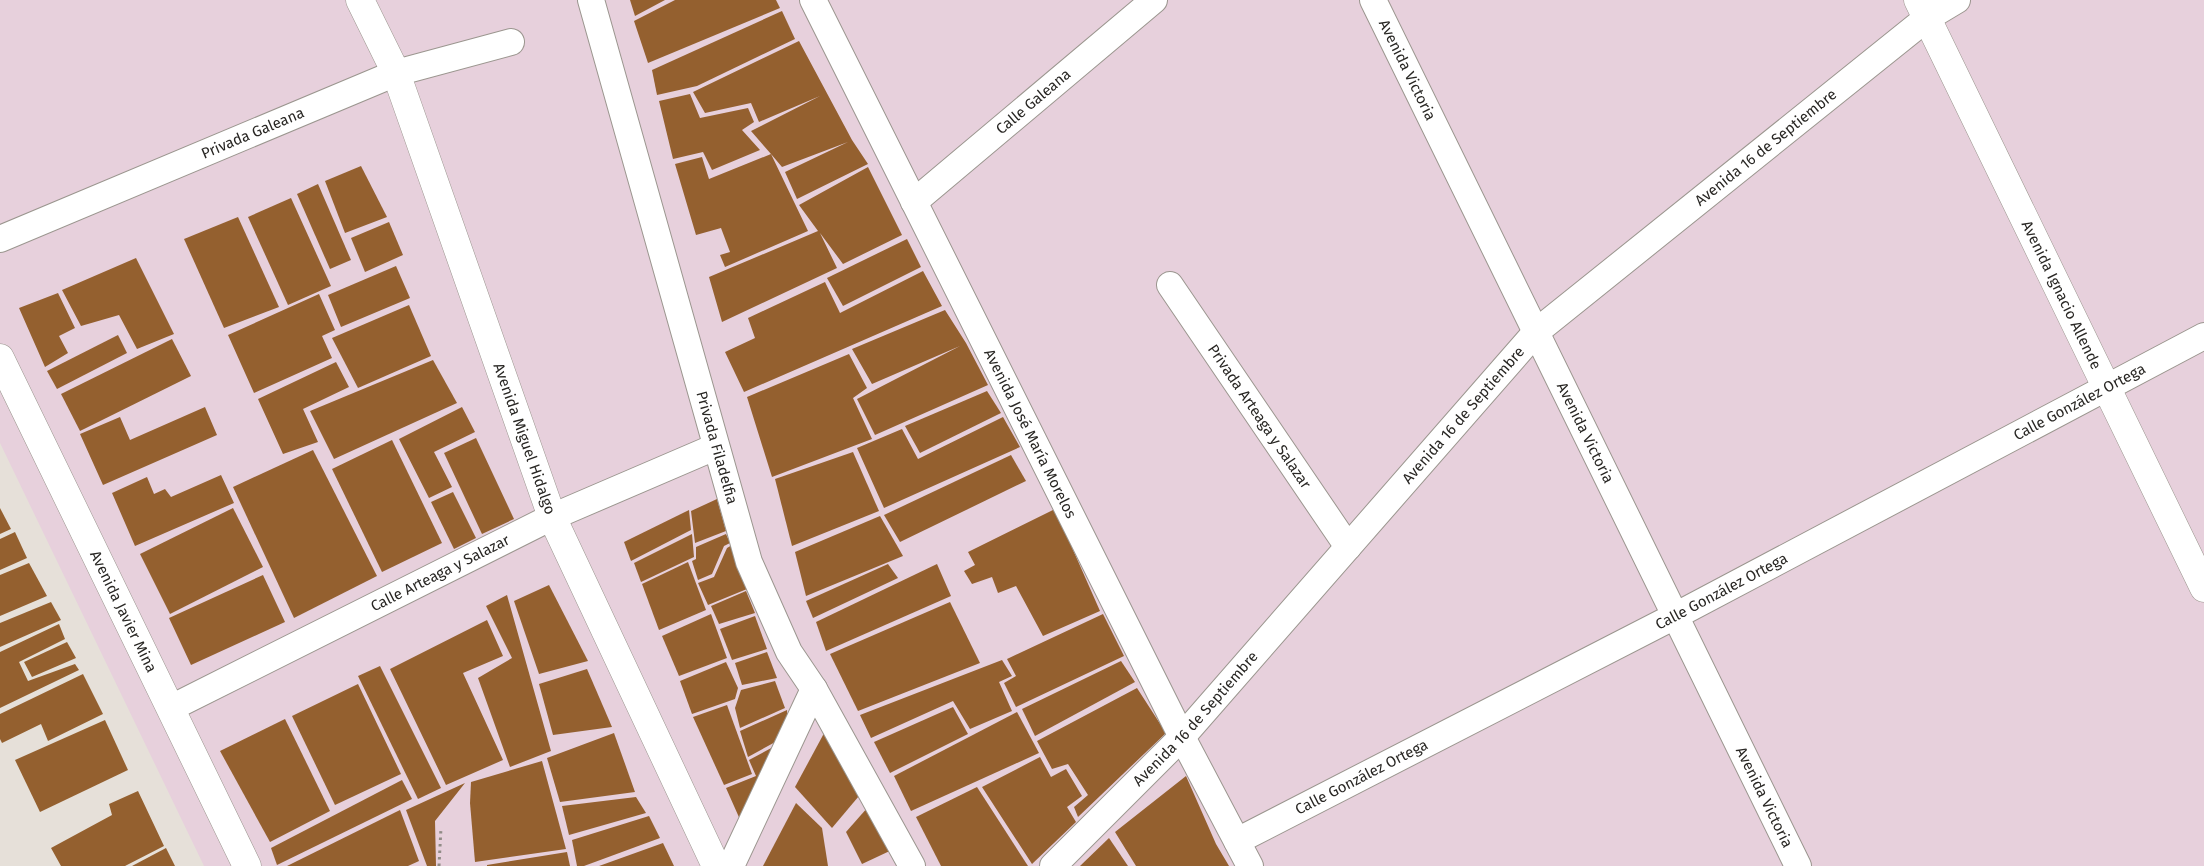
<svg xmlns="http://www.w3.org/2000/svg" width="2204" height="866" viewBox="0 0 2204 866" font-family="'Fira Sans',sans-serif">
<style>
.commercial{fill:#e7d0dc}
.building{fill:#94602f}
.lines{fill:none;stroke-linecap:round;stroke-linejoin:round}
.minor-casing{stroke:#9b968f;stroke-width:28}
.secondary-casing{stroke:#9b968f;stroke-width:29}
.primary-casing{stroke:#9b968f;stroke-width:29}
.path{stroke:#908b86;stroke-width:3;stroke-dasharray:2.5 4;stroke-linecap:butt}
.minor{stroke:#fff;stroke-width:26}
.secondary{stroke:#fff;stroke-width:28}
.primary{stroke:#fff;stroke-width:28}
.labels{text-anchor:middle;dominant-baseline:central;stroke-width:5;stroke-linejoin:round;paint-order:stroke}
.street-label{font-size:15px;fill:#292724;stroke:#f3ede6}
</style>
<rect width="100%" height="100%" fill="#e6e0d9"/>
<polygon class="commercial" points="0,0 2204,0 2204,866 204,866 0,443"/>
<g class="building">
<polygon points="630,0 665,0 635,16"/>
<polygon points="675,0 776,0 780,8 648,63 634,21"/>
<polygon points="782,11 795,39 697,86 657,95 652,70"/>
<polygon points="799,41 852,140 868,164 797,199 785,172 848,142 782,167 771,154 808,231 725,267 720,255 730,252 721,228 696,235 675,164 702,157 709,179 771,154 751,131 820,96 759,122 751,103 705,113 693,92"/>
<polygon points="690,94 700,118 748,108 754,122 742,130 760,150 712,170 703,152 673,159 659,101"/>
<polygon points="361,166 387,217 345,233 325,181"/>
<polygon points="868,167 902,235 843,264 820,233 837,268 722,322 709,277 818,231 799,205"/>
<polygon points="318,184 351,260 330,269 297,194"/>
<polygon points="291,198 331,286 288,305 248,217"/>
<polygon points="238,217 279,307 224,328 184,239"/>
<polygon points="389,222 403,255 365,272 351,238"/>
<polygon points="907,239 921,267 843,306 827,278"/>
<polygon points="136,258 174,334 137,349 119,315 81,326 62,290"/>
<polygon points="396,266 410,298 341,327 328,295"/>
<polygon points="923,271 942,306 744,392 725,352 755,338 748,318 825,282 840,313"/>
<polygon points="58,293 75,328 59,336 68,353 45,367 19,308"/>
<polygon points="319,294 335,330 322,336 332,358 254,393 228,335"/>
<polygon points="409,305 431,356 358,388 332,338"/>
<polygon points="945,310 966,343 988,385 875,435 857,399 960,346 872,384 852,349"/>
<polygon points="118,335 127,353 57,389 47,371"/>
<polygon points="172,339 191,376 80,431 61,394"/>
<polygon points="849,354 867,388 853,398 872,439 772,477 747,397"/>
<polygon points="433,360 457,403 334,459 310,411"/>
<polygon points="336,362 349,387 303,409 318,442 283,454 258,399"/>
<polygon points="987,391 1001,413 920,453 905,426"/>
<polygon points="205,407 217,435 103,485 80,434 120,417 130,440"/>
<polygon points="462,407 475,432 434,452 452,487 429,498 399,439"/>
<polygon points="1003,417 1020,447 884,508 857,448 902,429 918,459"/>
<polygon points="476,438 514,519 482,534 444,453"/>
<polygon points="392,440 442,543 382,572 332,469"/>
<polygon points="313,450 377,576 294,618 233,487"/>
<polygon points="853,452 879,511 792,546 775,479"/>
<polygon points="1011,455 1026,481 900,542 884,515"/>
<polygon points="221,475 234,503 135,546 112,493 147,477 154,494 165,489 171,497"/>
<polygon points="453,492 476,538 454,549 431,502"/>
<polygon points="717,499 726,531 695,543 691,511"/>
<polygon points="0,508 11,529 0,534"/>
<polygon points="233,508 263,567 170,614 140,554"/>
<polygon points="1055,509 1100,611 1043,636 1016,586 998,593 992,577 972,584 964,571 975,565 968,552"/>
<polygon points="689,510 691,530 631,561 624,542"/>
<polygon points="880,516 903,556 806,596 795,552"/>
<polygon points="15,532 27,558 0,570 0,539"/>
<polygon points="692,534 694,557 641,582 634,563"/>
<polygon points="726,534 730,543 724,546 712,574 698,580 692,561 696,559 696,547"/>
<polygon points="732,545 747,589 708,605 698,583 714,577 727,548"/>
<polygon points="688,562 706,610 659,630 642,584"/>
<polygon points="29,563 47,596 0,616 0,575"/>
<polygon points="888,564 898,578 813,618 806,601"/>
<polygon points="937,564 951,596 826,651 816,622"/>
<polygon points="263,575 285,622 191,665 169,618"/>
<polygon points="549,585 588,661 539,674 514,601"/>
<polygon points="746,591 755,613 719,624 711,606"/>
<polygon points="507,595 551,751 510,767 478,678 512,658 486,606"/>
<polygon points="51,602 61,620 0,647 0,623"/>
<polygon points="950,602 980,663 858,711 830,654"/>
<polygon points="711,614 727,658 679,676 662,636"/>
<polygon points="1103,614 1124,656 1016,707 1004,683 1016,676 1007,659"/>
<polygon points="755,616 767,649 732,660 720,629"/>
<polygon points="487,620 503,656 463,673 503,760 446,785 390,669"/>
<polygon points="59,624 65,639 19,662 28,681 75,664 79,670 0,708 0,652"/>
<polygon points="67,642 76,658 32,677 24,662"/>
<polygon points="767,652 777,678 742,685 735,663"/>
<polygon points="1002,660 1012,676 999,682 1012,711 970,729 953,701 871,738 860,715"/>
<polygon points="1121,661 1135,682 1035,736 1022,709"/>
<polygon points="726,662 738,688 735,699 692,714 680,681"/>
<polygon points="380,666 441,788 418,799 358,676"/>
<polygon points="587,669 612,727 553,735 539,684"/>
<polygon points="83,674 103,714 48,741 41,724 2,743 0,739 0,714"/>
<polygon points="775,681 785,708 740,728 735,708 741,690"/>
<polygon points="358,684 401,774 335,805 292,716"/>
<polygon points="1137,688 1166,733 1078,817 1074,807 1088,795 1068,764 1052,769 1037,741"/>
<polygon points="727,705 752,774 724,785 693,717"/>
<polygon points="953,707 968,734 890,773 874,742"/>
<polygon points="787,710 788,735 748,757 740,731"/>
<polygon points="1017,712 1039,753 911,811 894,776"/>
<polygon points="285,719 330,811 270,842 220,751"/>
<polygon points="105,720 128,770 40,812 15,760"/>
<polygon points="829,724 864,790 832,828 795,787"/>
<polygon points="614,733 635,792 560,802 547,758"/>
<polygon points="786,740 746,833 726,788 756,776 749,760"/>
<polygon points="1040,757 1051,777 1066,769 1082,796 1067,807 1076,822 1032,864 982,787"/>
<polygon points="542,761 566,849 475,862 470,803 471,782"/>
<polygon points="1186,776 1216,844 1229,866 1136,866 1115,832"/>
<polygon points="402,780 412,799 277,865 271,848"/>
<polygon points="465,783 435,821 436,866 427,866 406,810"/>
<polygon points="977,787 1028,866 941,866 916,817"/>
<polygon points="138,791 164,846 125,866 61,866 51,848 112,815 109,804"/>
<polygon points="636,797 646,813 569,835 562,806"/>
<polygon points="796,803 822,828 828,866 763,866"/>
<polygon points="868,807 894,849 862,864 846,832"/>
<polygon points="400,810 419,861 408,866 287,866"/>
<polygon points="649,816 660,838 584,866 577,866 572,840"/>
<polygon points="1109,838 1128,866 1080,866"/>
<polygon points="663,843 674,866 599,866"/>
<polygon points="166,848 175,866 132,866"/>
<polygon points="567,852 570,866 487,866 487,865"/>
</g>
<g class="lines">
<defs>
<g id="minor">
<path id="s1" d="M591,0L749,562L789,652L814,689L912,866"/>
<path id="s2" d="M813,0L1182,737L1250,866"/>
<path id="s3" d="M1373,0L1798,866"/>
<path id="s4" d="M914,202L1154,0"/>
<path id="s5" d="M0,239L396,73L511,42"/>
<path id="s6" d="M1170,285L1348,547"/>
<path id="s7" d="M171,708L552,517L715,447"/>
<path id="s8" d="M1237,841L1675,616L2204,336"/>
<polyline points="731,866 814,689"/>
<path id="s9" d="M1053,866L1182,737L1536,332L1927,18L1957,0"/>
</g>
<g id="secondary">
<path id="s10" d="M1918,0L2204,588"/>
</g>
<g id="primary">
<path id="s11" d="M360,0L396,73L552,517L716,866"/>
<path id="s12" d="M0,358L247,866"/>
</g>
</defs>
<use href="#minor" class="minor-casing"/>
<use href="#secondary" class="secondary-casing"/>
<use href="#primary" class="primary-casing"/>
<polyline class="path" points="439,866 441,828"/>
<use href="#minor" class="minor"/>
<use href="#secondary" class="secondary"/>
<use href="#primary" class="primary"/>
</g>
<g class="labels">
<g class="street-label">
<text stroke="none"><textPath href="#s3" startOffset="78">Avenida Victoria</textPath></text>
<text stroke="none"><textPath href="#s4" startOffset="156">Calle Galeana</textPath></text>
<text stroke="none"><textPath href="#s5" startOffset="274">Privada Galeana</textPath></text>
<text stroke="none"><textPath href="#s9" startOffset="1015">Avenida 16 de Septiembre</textPath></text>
<text stroke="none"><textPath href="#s10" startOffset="328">Avenida Ignacio Allende</textPath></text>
<text stroke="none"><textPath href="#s8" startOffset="950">Calle González Ortega</textPath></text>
<text stroke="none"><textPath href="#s9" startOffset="610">Avenida 16 de Septiembre</textPath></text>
<text stroke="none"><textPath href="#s6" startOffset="159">Privada Arteaga y Salazar</textPath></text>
<text stroke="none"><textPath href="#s3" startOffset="482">Avenida Victoria</textPath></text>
<text stroke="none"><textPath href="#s2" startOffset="485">Avenida José María Morelos</textPath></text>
<text stroke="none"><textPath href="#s11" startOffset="469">Avenida Miguel Hidalgo</textPath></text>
<text stroke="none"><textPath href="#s1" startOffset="465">Privada Filadelfia</textPath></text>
<text stroke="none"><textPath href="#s7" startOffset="301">Calle Arteaga y Salazar</textPath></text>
<text stroke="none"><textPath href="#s8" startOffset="545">Calle González Ortega</textPath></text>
<text stroke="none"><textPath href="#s12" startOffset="282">Avenida Javier Mina</textPath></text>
<text stroke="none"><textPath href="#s9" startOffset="205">Avenida 16 de Septiembre</textPath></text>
<text stroke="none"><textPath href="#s8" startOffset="140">Calle González Ortega</textPath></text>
<text stroke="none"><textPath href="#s3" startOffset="888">Avenida Victoria</textPath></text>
</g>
</g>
</svg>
